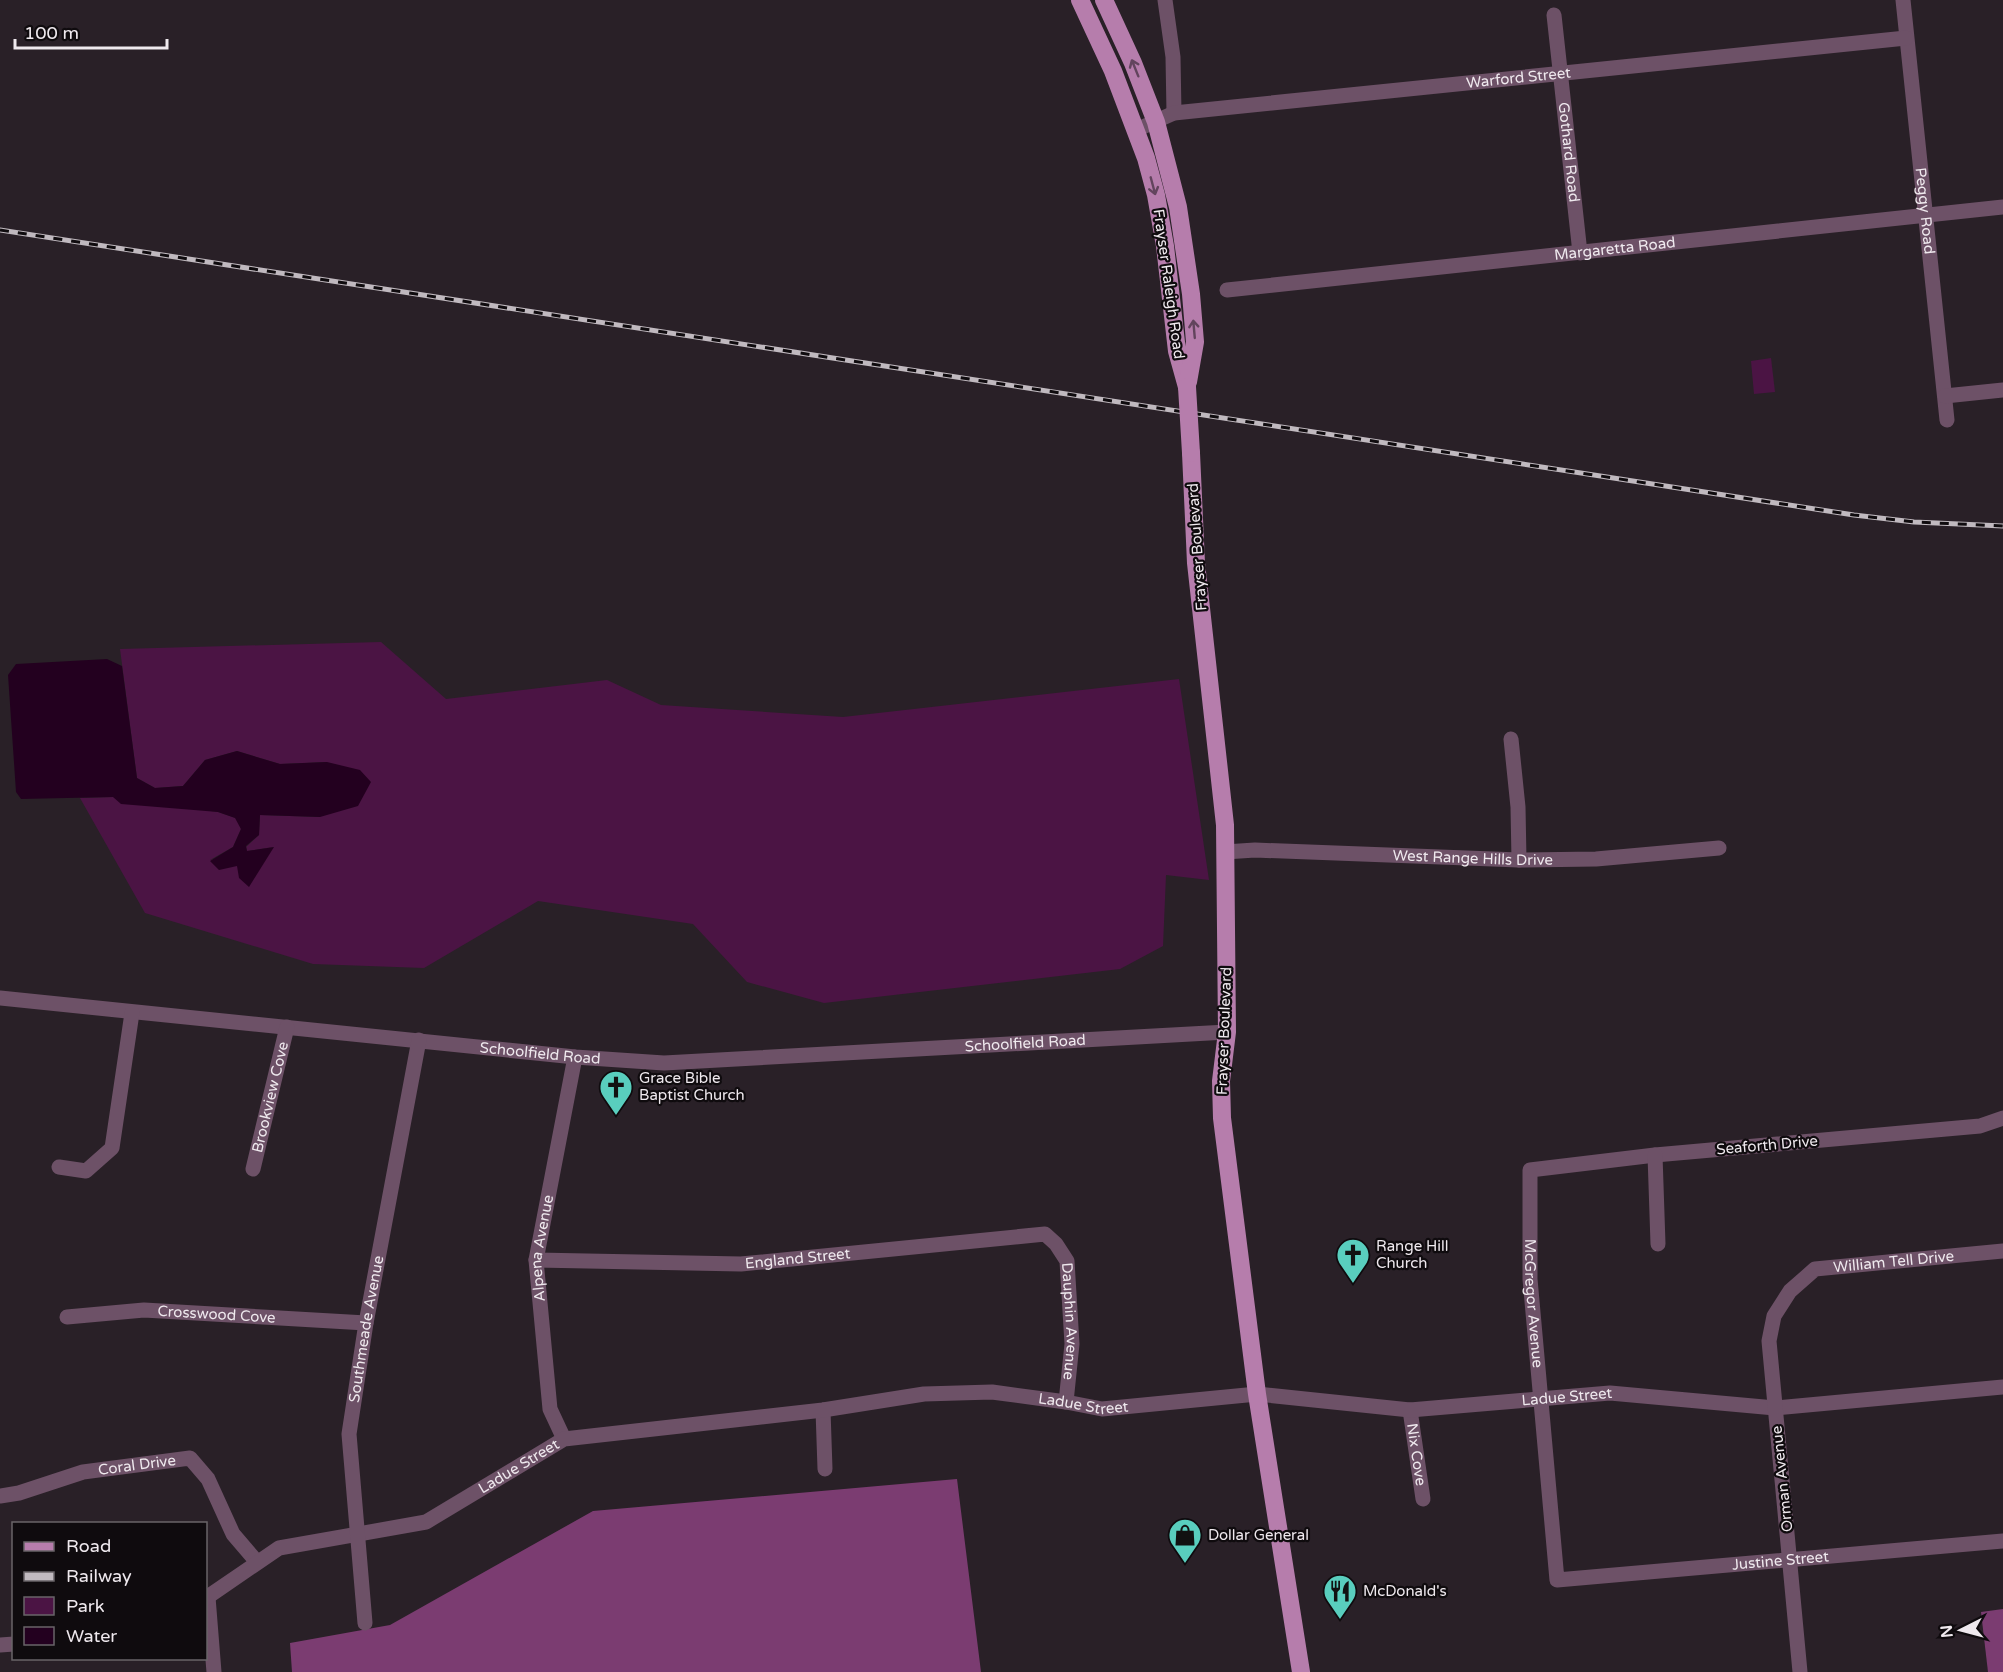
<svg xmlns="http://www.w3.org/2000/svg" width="2003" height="1672" viewBox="0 0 2003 1672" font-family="'Varela Round',sans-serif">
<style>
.green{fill:#4b1444}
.forest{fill:#7b3c71}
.water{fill:#23001f}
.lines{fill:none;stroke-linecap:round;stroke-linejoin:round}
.minor{stroke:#6d5167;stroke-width:15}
.major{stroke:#b67dac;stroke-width:18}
.rail-casing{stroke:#c0b9bf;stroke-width:5}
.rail{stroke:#0f0b0e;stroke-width:3;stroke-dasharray:9;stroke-linecap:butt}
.major-bridge{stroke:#b67dac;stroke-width:18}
.oneway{stroke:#62445d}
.labels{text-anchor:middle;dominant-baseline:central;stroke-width:4.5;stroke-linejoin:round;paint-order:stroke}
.street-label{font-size:15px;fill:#efe9ee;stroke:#0f0b0e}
.poi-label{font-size:15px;fill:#efe9ee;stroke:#0f0b0e;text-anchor:start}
</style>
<rect width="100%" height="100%" fill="#292027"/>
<g class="green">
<polygon points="1771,358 1775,392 1754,394 1751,361"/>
<polygon points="381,642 446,699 607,680 661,705 843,717 1179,679 1209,880 1166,875 1163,946 1120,969 824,1003 747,982 693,924 538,901 424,968 313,964 145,913 80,798 113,797 218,812 236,818 241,829 233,847 210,860 274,847 247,851 246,847 259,835 260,815 320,817 327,762 280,764 237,751 205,760 183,786 155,788 137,778 120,649"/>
</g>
<g class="forest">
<polygon points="957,1479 981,1672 292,1672 290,1643 390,1625 593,1511"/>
<polygon points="2003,1609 2003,1672 1988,1672 1981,1612"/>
</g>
<polygon class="water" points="107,659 122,666 137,778 155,788 183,786 205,760 237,751 280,764 327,762 360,770 371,782 358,806 320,817 260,815 259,835 246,846 247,851 274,847 249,887 239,878 237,866 219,870 210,861 233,847 241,829 235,818 218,812 121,804 113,797 21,799 16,792 8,675 16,664"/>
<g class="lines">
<g class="minor">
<polyline points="1165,0 1173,57 1174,113"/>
<path id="s1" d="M1903,0L1947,420"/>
<path id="s2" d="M1554,15L1580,253"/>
<path id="s3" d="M1136,130L1174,113L1906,38"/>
<path id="s4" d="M1227,290L2003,207"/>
<polyline points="1945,396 2003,390"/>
<polyline points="1511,739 1518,807 1519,860"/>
<path id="s5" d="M1225,852L1255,850L1519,860L1596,859L1719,848"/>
<path id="s6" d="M0,998L575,1057L664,1063L1227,1032"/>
<path id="s7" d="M2003,1118L1980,1126L1655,1155L1530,1170V1279L1557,1580L2003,1541"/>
<polyline points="1655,1155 1658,1244"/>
<polyline points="59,1167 86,1171 112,1148 132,1013"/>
<path id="s8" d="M253,1169L287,1027"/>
<path id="s9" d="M536,1260L741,1264L1045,1234L1056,1244L1067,1261L1072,1344L1066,1402"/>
<path id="s10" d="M67,1317L144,1310L366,1323"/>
<polyline points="823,1410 825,1469"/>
<path id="s11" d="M1410,1410L1423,1499"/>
<path id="s12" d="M564,1439L550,1409L536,1260L575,1057"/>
<path id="s13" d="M0,1496L19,1493L83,1472L190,1458L208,1479L233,1534L257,1562"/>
<polyline points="208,1597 214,1672"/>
<path id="s14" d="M206,1598L279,1548L426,1522L564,1439L823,1410L924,1394L992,1392L1066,1402L1102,1409L1257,1394L1410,1410L1610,1393L1775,1408L2003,1387"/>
<path id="s15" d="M365,1623L349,1434L366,1323L419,1040"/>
<polyline points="0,1645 14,1644"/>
<path id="s16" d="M1800,1672L1769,1341L1774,1316L1790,1291L1815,1269L2003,1251"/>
</g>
<g class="major">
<polyline points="1080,0 1113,71 1146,158 1156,195 1165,246 1177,351 1187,387"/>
<polyline points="1104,0 1133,63 1156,122 1178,207 1191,294 1195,342 1188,382"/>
<polyline points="1191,453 1196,563 1225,825 1227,1032 1221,1081 1222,1118 1257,1394 1301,1672"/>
</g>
<defs>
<polyline id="rail" points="0,230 1854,515 1914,522 2003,526"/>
</defs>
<use href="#rail" class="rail-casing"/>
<use href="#rail" class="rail"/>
<polyline class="major-bridge" points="1187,387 1191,453"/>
</g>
<defs><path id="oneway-shaft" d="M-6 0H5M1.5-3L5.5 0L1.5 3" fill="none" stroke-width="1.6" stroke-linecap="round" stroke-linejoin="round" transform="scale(1.5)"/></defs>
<g class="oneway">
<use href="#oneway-shaft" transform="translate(1135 68) rotate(-112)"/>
<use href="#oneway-shaft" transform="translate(1153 186) rotate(75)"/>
<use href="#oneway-shaft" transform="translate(1194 329) rotate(-95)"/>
</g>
<defs>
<symbol id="church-pin" viewBox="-11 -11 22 30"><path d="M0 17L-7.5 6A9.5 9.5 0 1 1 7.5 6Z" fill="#59cebe" stroke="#0f0b0e"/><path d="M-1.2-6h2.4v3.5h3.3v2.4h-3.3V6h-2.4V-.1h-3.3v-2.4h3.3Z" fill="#111"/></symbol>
<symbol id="shop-pin" viewBox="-11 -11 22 30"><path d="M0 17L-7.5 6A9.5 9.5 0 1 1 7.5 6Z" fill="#59cebe" stroke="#0f0b0e"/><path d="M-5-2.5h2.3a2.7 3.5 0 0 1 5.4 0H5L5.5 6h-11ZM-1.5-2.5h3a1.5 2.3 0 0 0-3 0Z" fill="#111"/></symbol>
<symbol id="restaurant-pin" viewBox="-11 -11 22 30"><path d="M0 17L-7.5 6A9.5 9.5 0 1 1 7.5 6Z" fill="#59cebe" stroke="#0f0b0e"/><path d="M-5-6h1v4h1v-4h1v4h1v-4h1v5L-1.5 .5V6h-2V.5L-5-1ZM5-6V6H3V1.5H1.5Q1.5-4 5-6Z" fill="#111"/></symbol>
</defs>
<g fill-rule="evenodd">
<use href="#church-pin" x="597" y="1068" width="38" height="52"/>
<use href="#church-pin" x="1334" y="1236" width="38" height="52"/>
<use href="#shop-pin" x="1166" y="1516" width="38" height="52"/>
<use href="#restaurant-pin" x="1321" y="1572" width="38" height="52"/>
</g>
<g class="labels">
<g class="street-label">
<text stroke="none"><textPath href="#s3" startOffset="388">Warford Street</textPath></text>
<text stroke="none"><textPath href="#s2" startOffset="138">Gothard Road</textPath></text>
<text stroke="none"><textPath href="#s1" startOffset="212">Peggy Road</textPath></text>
<text stroke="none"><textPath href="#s4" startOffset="390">Margaretta Road</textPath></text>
<text transform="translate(1169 284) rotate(82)">Frayser Raleigh Road</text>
<text transform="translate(1197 547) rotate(-94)">Frayser Boulevard</text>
<text stroke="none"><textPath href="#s5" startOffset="248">West Range Hills Drive</textPath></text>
<text transform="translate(1224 1031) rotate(-88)">Frayser Boulevard</text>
<text stroke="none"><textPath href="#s6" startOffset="1029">Schoolfield Road</textPath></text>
<text stroke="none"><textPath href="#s6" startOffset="543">Schoolfield Road</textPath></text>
<text stroke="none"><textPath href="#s8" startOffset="74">Brookview Cove</textPath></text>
<text transform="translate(1767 1145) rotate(-5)">Seaforth Drive</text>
<text stroke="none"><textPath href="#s12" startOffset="195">Alpena Avenue</textPath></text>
<text stroke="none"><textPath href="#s9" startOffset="262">England Street</textPath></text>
<text stroke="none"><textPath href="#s16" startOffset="500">William Tell Drive</textPath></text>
<text stroke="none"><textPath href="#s7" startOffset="610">McGregor Avenue</textPath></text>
<text stroke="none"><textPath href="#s10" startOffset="150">Crosswood Cove</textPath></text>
<text stroke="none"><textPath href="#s9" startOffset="606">Dauphin Avenue</textPath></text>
<text stroke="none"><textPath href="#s15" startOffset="296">Southmeade Avenue</textPath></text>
<text stroke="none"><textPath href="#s14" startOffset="1408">Ladue Street</textPath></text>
<text stroke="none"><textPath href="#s14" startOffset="922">Ladue Street</textPath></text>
<text stroke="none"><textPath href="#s11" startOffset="45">Nix Cove</textPath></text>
<text stroke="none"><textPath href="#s13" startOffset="141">Coral Drive</textPath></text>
<text stroke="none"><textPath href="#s14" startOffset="346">Ladue Street</textPath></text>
<text transform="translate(1782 1479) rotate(-96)">Orman Avenue</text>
<text stroke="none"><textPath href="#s7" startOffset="1112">Justine Street</textPath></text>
</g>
<g class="poi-label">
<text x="639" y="1078">Grace Bible<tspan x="639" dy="17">Baptist Church</tspan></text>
<text x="1376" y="1246">Range Hill<tspan x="1376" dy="17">Church</tspan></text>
<text x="1208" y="1535">Dollar General</text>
<text x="1363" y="1591">McDonald's</text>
</g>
</g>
<rect x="12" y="1522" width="195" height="138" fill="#0f0b0e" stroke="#696468" stroke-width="1.5"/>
<rect x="24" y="1542" width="30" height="9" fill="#b67dac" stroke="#696468" stroke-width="1.5"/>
<text x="66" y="1552" font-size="18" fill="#efe9ee">Road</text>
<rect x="24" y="1572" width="30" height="9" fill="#c0b9bf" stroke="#696468" stroke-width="1.5"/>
<text x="66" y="1582" font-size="18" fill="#efe9ee">Railway</text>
<rect x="24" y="1597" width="30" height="18" fill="#4b1444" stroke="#696468" stroke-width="1.5"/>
<text x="66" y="1612" font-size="18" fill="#efe9ee">Park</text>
<rect x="24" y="1627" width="30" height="18" fill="#23001f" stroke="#696468" stroke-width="1.5"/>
<text x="66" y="1642" font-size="18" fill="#efe9ee">Water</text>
<g transform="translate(1961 1630) rotate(264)" stroke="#0f0b0e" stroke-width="4.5" paint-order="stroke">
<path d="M0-4.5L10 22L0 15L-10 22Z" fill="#efe9ee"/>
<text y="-9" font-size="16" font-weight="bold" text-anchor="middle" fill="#efe9ee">N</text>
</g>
<path d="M15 39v9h152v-9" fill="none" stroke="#efe9ee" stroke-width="3"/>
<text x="24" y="39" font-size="18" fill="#efe9ee" stroke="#0f0b0e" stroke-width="4.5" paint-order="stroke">100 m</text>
</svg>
